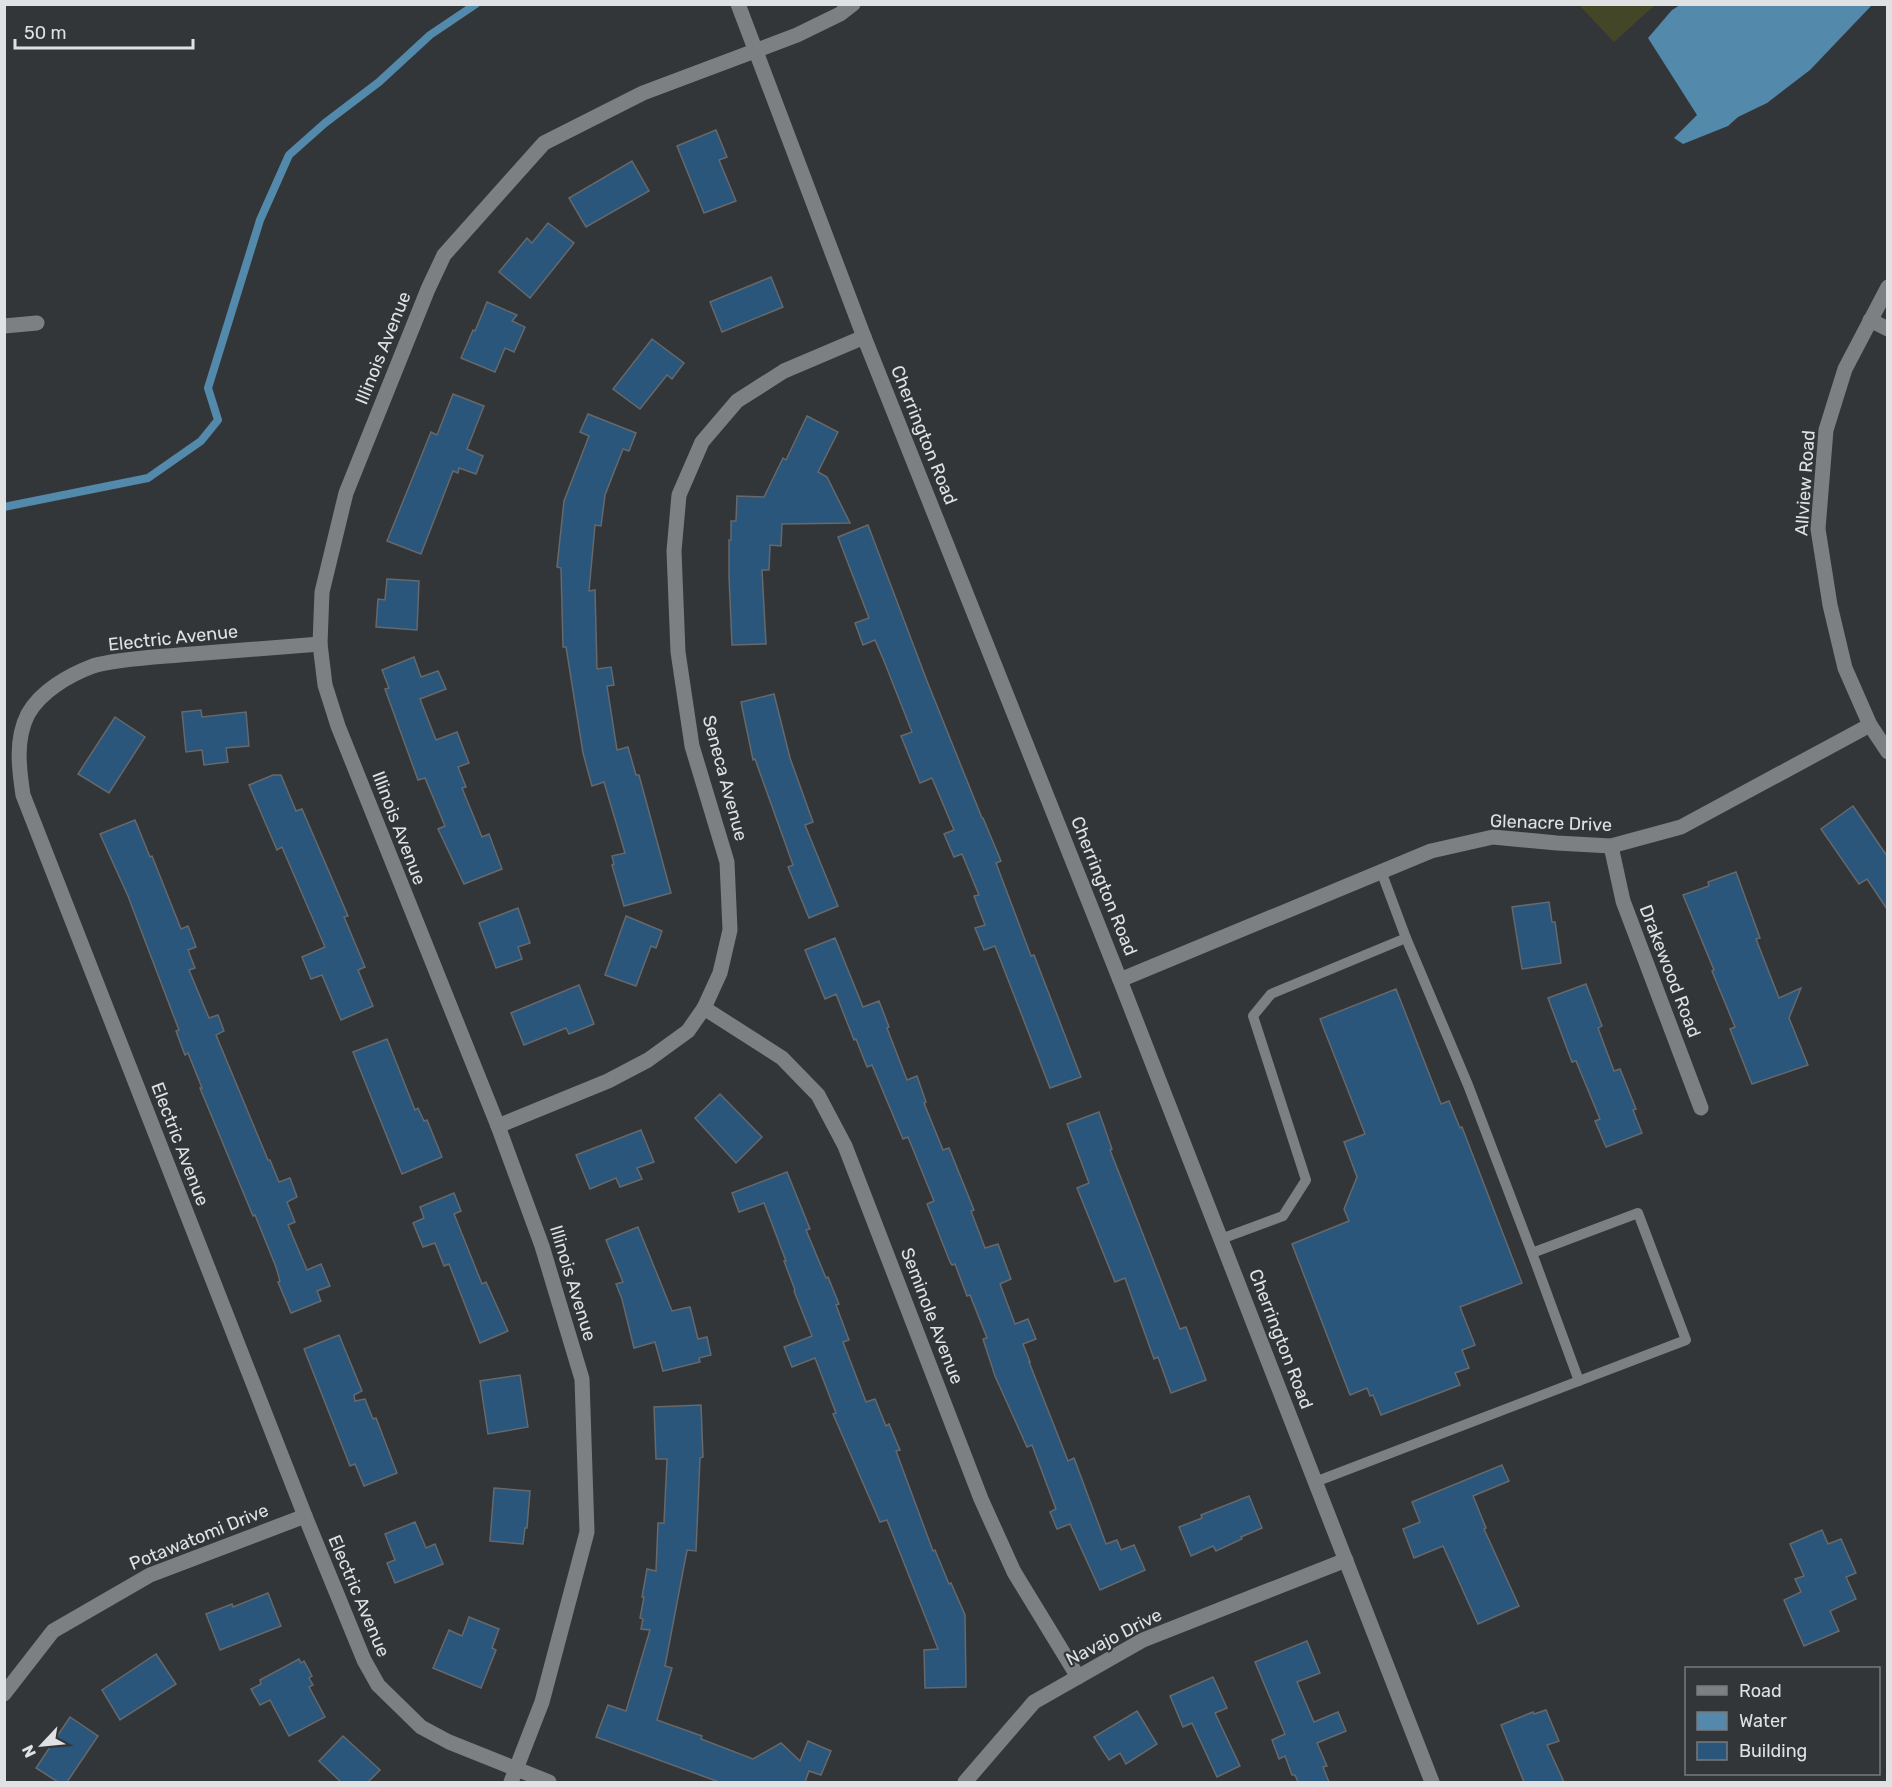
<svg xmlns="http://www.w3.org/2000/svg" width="1892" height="1787" viewBox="0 0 1892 1787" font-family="Rubik,sans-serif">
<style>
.green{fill:#434627}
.water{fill:#5389ab}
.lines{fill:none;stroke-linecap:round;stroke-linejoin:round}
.stream{stroke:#5389ab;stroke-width:8}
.building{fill:#29567a;stroke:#66686b;stroke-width:1.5}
.lane{stroke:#7d8083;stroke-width:10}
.street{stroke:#7d8083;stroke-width:15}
.labels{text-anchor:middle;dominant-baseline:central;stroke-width:4.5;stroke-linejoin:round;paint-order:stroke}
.street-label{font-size:18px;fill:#dfe1e2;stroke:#333638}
</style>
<rect width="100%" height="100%" fill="#333638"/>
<polygon class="green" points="1579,5 1655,5 1614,42"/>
<polygon class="water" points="1680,5 1680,4 1872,5 1810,70 1767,103 1738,117 1728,126 1683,144 1674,138 1697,115 1648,38 1672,10"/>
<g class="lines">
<polyline class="stream" points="4,507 148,478 201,441 218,420 208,388 260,220 289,155 325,123 379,82 430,35 476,4"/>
</g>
<g class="building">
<polygon points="716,130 727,157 719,160 736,201 704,213 677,146"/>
<polygon points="632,161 649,191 586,227 569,198"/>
<polygon points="548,223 574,243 530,298 499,272 527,238 532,243"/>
<polygon points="771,277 783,307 722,332 710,302"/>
<polygon points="487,302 517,315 512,321 525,327 514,352 505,348 495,372 461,358 473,330 475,331"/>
<polygon points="652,339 684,363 672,379 667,375 640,409 613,389"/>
<polygon points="453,394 484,406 467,449 483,456 476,474 459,468 458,473 453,471 421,554 387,541 431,432 437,435"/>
<polygon points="588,414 636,433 629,451 623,449 605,495 601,526 595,525 589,591 595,590 597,669 611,667 614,685 607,686 617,750 628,747 636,775 639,775 671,893 624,906 612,865 614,864 612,856 625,853 604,782 592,786 583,753 566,647 563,647 561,568 557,567 564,501 589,436 580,432"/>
<polygon points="807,416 838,432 818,472 827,477 850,523 782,524 781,546 770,545 769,570 762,570 766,644 732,645 729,576 729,540 731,540 731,521 736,521 737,496 764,497 783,458 786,460"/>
<polygon points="868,525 927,681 982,818 983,818 1001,861 996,863 1031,956 1034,955 1081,1077 1050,1088 995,946 984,950 975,928 985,925 974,896 979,895 962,854 954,857 944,834 954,830 932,778 920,783 901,736 912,732 884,661 875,640 863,645 855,623 869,618 838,537"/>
<polygon points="387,579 419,581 417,630 376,627 378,599 385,600"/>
<polygon points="414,657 421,677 438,671 446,689 420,699 436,740 457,732 469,763 458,767 466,787 462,788 482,837 489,834 502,869 464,884 438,829 445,826 425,778 418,780 385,689 389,688 382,670"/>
<polygon points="774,694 790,758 813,822 805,825 838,906 809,918 788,867 793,865 755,759 753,760 741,702"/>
<polygon points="201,710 202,717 246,712 249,746 226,748 228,762 204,765 202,750 186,752 182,712"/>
<polygon points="115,717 145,737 109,793 78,774"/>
<polygon points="273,775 281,775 296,811 302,809 348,916 344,917 365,967 358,970 373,1006 341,1020 322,975 311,979 302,957 325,947 282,847 277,850 249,785"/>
<polygon points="1853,806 1887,856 1887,909 1867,879 1859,884 1821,829"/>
<polygon points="135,820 150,857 152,856 181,929 188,926 196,947 188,950 195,968 189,970 209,1018 218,1015 224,1031 216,1035 268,1160 270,1160 279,1182 290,1178 297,1197 287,1202 295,1222 288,1225 307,1270 321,1264 330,1286 317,1291 321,1301 291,1313 278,1282 280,1281 276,1267 255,1215 253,1216 200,1088 202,1088 188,1053 185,1055 176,1031 179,1030 128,896 100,834"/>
<polygon points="1736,872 1760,938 1756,939 1779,998 1801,988 1789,1018 1808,1065 1752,1084 1730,1029 1735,1027 1712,971 1714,970 1683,895 1709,886 1708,882"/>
<polygon points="1549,902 1552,922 1555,922 1561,963 1522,969 1512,907"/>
<polygon points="518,908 530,943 518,947 522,959 496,968 479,923"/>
<polygon points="626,916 662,931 656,948 651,946 636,986 605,975"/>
<polygon points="835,938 863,1007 879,1001 889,1027 887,1028 907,1080 917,1076 926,1102 924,1103 943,1150 949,1148 974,1210 971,1211 985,1248 998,1244 1011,1279 1000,1284 1015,1324 1028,1319 1036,1339 1023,1344 1030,1362 1029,1362 1068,1461 1074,1458 1106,1544 1117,1540 1121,1550 1134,1545 1145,1570 1100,1590 1070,1524 1057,1529 1050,1512 1056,1509 1032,1445 1027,1447 995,1376 983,1339 987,1338 970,1295 967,1296 955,1264 952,1265 950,1262 927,1204 934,1201 908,1137 903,1139 872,1065 867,1067 856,1039 854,1040 836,994 825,999 805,950"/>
<polygon points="1586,984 1602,1026 1598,1028 1614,1071 1620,1069 1636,1109 1633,1110 1642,1133 1606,1147 1595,1121 1600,1119 1576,1061 1572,1062 1548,998"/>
<polygon points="579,985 594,1024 569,1034 566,1028 524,1045 511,1013"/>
<polygon points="1396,989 1441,1104 1449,1101 1460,1128 1462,1127 1522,1283 1460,1307 1475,1345 1462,1350 1469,1368 1455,1373 1460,1385 1381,1415 1373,1395 1370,1396 1367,1388 1350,1395 1292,1244 1349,1221 1344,1209 1357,1177 1344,1142 1365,1134 1320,1019"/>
<polygon points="387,1039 415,1110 418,1108 424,1121 427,1120 442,1157 402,1174 353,1052"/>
<polygon points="720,1094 762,1137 736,1163 695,1118"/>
<polygon points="1099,1112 1112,1149 1110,1150 1180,1329 1186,1327 1206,1380 1171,1393 1158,1357 1154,1359 1125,1278 1115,1282 1077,1188 1089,1183 1067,1124"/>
<polygon points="641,1130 654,1162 637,1168 642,1179 620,1187 616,1178 590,1189 576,1155"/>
<polygon points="787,1172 810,1229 806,1230 826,1278 828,1277 839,1304 836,1305 849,1340 843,1342 866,1402 875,1399 886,1426 889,1424 900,1450 896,1451 933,1551 935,1550 949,1584 951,1583 965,1615 966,1687 925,1688 924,1650 938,1649 887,1520 880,1522 833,1414 836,1413 815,1358 792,1367 784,1347 812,1336 794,1291 795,1290 784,1261 786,1261 764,1203 739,1212 732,1193"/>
<polygon points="454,1193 461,1211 454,1214 482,1284 486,1282 508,1331 480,1343 449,1264 444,1266 435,1243 423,1247 413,1223 424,1218 420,1207"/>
<polygon points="638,1227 672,1311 690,1307 698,1339 707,1337 711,1355 699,1358 700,1362 663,1371 655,1342 634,1348 622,1299 616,1284 623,1282 606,1240"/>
<polygon points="339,1335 362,1391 354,1395 355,1401 365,1399 373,1419 376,1418 397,1473 364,1486 355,1464 350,1466 304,1349"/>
<polygon points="520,1375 528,1427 488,1434 480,1381"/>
<polygon points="701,1405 703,1457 700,1458 696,1551 687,1550 665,1666 672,1668 657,1720 702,1736 701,1739 753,1759 781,1743 800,1761 808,1741 831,1751 821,1775 809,1771 805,1782 719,1782 596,1737 608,1705 626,1711 650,1630 641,1629 643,1619 640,1618 644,1597 642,1597 647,1569 656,1571 658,1523 664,1523 667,1459 656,1459 654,1407"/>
<polygon points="1502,1465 1509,1481 1473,1496 1486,1528 1484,1529 1519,1606 1478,1624 1443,1546 1414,1558 1403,1529 1420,1522 1412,1502"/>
<polygon points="494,1488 530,1491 527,1528 525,1528 523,1544 490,1541"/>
<polygon points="1249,1496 1262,1528 1241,1537 1242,1539 1216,1551 1213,1546 1191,1556 1179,1527 1202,1518 1201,1515"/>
<polygon points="415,1522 426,1548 435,1544 443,1564 395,1583 387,1563 395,1560 385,1534"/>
<polygon points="1822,1530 1828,1544 1841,1539 1856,1573 1846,1577 1856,1599 1830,1611 1839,1631 1804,1646 1784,1600 1801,1592 1795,1579 1804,1576 1790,1544"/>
<polygon points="268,1593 281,1626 220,1650 206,1614 232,1604 233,1607"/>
<polygon points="469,1617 499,1629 492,1648 496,1650 481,1688 433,1668 449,1630 462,1636"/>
<polygon points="1307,1641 1320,1673 1297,1682 1314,1722 1338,1712 1346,1731 1317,1743 1327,1766 1323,1767 1329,1782 1298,1782 1295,1775 1292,1775 1285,1756 1279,1759 1272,1740 1285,1734 1255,1662"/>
<polygon points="156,1654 176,1684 120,1720 102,1690"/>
<polygon points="299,1659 301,1663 304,1661 312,1676 309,1678 313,1685 309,1687 325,1717 289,1736 270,1700 260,1705 251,1689 261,1684 260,1680"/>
<polygon points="1213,1677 1227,1708 1215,1713 1240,1766 1217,1777 1192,1723 1183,1727 1170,1696"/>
<polygon points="1546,1710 1559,1741 1547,1745 1564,1782 1524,1782 1501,1725 1533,1712 1534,1714"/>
<polygon points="1137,1711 1157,1744 1126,1764 1120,1753 1109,1760 1094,1737"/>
<polygon points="70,1717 98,1736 67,1782 58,1782 36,1768"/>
<polygon points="343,1736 380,1770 368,1782 341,1782 319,1761"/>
</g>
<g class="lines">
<g class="lane">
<polyline points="1221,1239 1283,1216 1306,1180 1253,1016 1271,994 1406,938 1381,871"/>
<polyline points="1532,1253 1579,1381"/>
<polyline points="1315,1482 1686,1340 1638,1213 1532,1253 1468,1085 1406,938"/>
</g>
<g class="street">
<polyline points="738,4 864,337 1120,980 1432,1782"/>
<polyline points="1888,287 1845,369 1826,430 1818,529 1830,605 1845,668 1870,725 1888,752"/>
<polyline points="1870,320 1888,329"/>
<polyline points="4,326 37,323"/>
<path d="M320,644C273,648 226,651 179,655C155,657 115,659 93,666C69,675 41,691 28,714C15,739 19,769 23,795L305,1516L364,1660L378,1685L421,1727L449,1742L549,1782"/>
<polyline points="1611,846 1623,901 1701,1108"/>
<polyline points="1120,980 1431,851 1493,837 1557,843 1611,846 1681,827 1870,725"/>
<polyline points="704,1008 782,1058 818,1095 845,1146 981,1499 1014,1572 1078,1677"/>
<polyline points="498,1126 608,1081 648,1060 688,1031 704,1008 720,973 730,930 727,862 692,746 678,652 674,551 679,495 702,442 737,401 784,371 864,337"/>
<polyline points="4,1694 53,1631 150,1575 305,1516"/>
<polyline points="511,1782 542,1702 587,1532 582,1379 542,1246 498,1126 338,726 325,685 320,644 322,592 346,493 428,289 444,255 544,143 643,93 797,35 840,14 853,4"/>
<polyline points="965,1782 1034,1702 1143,1640 1346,1560"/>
</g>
</g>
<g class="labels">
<g class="street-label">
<text transform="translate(383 348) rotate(-68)">Illinois Avenue</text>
<text transform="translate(924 435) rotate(68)">Cherrington Road</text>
<text transform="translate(1805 483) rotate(-86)">Allview Road</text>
<text transform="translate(173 638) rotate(-6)">Electric Avenue</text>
<text transform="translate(725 778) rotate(75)">Seneca Avenue</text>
<text transform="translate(1551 823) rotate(2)">Glenacre Drive</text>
<text transform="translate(399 828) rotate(69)">Illinois Avenue</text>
<text transform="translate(1104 886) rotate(68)">Cherrington Road</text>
<text transform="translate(1670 971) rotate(69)">Drakewood Road</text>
<text transform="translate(180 1144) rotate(69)">Electric Avenue</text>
<text transform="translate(573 1283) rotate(73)">Illinois Avenue</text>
<text transform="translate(932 1316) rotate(69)">Seminole Avenue</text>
<text transform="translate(1281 1339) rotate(69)">Cherrington Road</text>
<text transform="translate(199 1537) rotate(-22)">Potawatomi Drive</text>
<text transform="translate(359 1596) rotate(67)">Electric Avenue</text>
<text transform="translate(1114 1637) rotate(-27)">Navajo Drive</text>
</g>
</g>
<rect width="1892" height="1787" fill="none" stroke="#dfe1e2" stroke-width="12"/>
<rect x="1685" y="1667" width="195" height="108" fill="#333638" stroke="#787a7c" stroke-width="1.5"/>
<rect x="1697" y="1686" width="30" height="9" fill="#7d8083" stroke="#787a7c" stroke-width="1.5"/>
<text x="1739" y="1697" font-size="18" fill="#dfe1e2">Road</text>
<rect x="1697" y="1712" width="30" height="18" fill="#5389ab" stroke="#787a7c" stroke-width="1.5"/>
<text x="1739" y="1727" font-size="18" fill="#dfe1e2">Water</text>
<rect x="1697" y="1742" width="30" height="18" fill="#29567a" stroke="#787a7c" stroke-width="1.5"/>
<text x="1739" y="1757" font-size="18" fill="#dfe1e2">Building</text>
<g transform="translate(42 1745) rotate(244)" stroke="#333638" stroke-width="4.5" paint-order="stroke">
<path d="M0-4.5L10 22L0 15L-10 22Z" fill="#dfe1e2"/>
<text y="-9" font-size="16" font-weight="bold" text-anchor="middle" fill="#dfe1e2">N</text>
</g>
<path d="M15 39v9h178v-9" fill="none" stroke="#dfe1e2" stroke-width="3"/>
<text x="24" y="39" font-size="18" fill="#dfe1e2" stroke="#333638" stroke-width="4.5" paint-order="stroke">50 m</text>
</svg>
